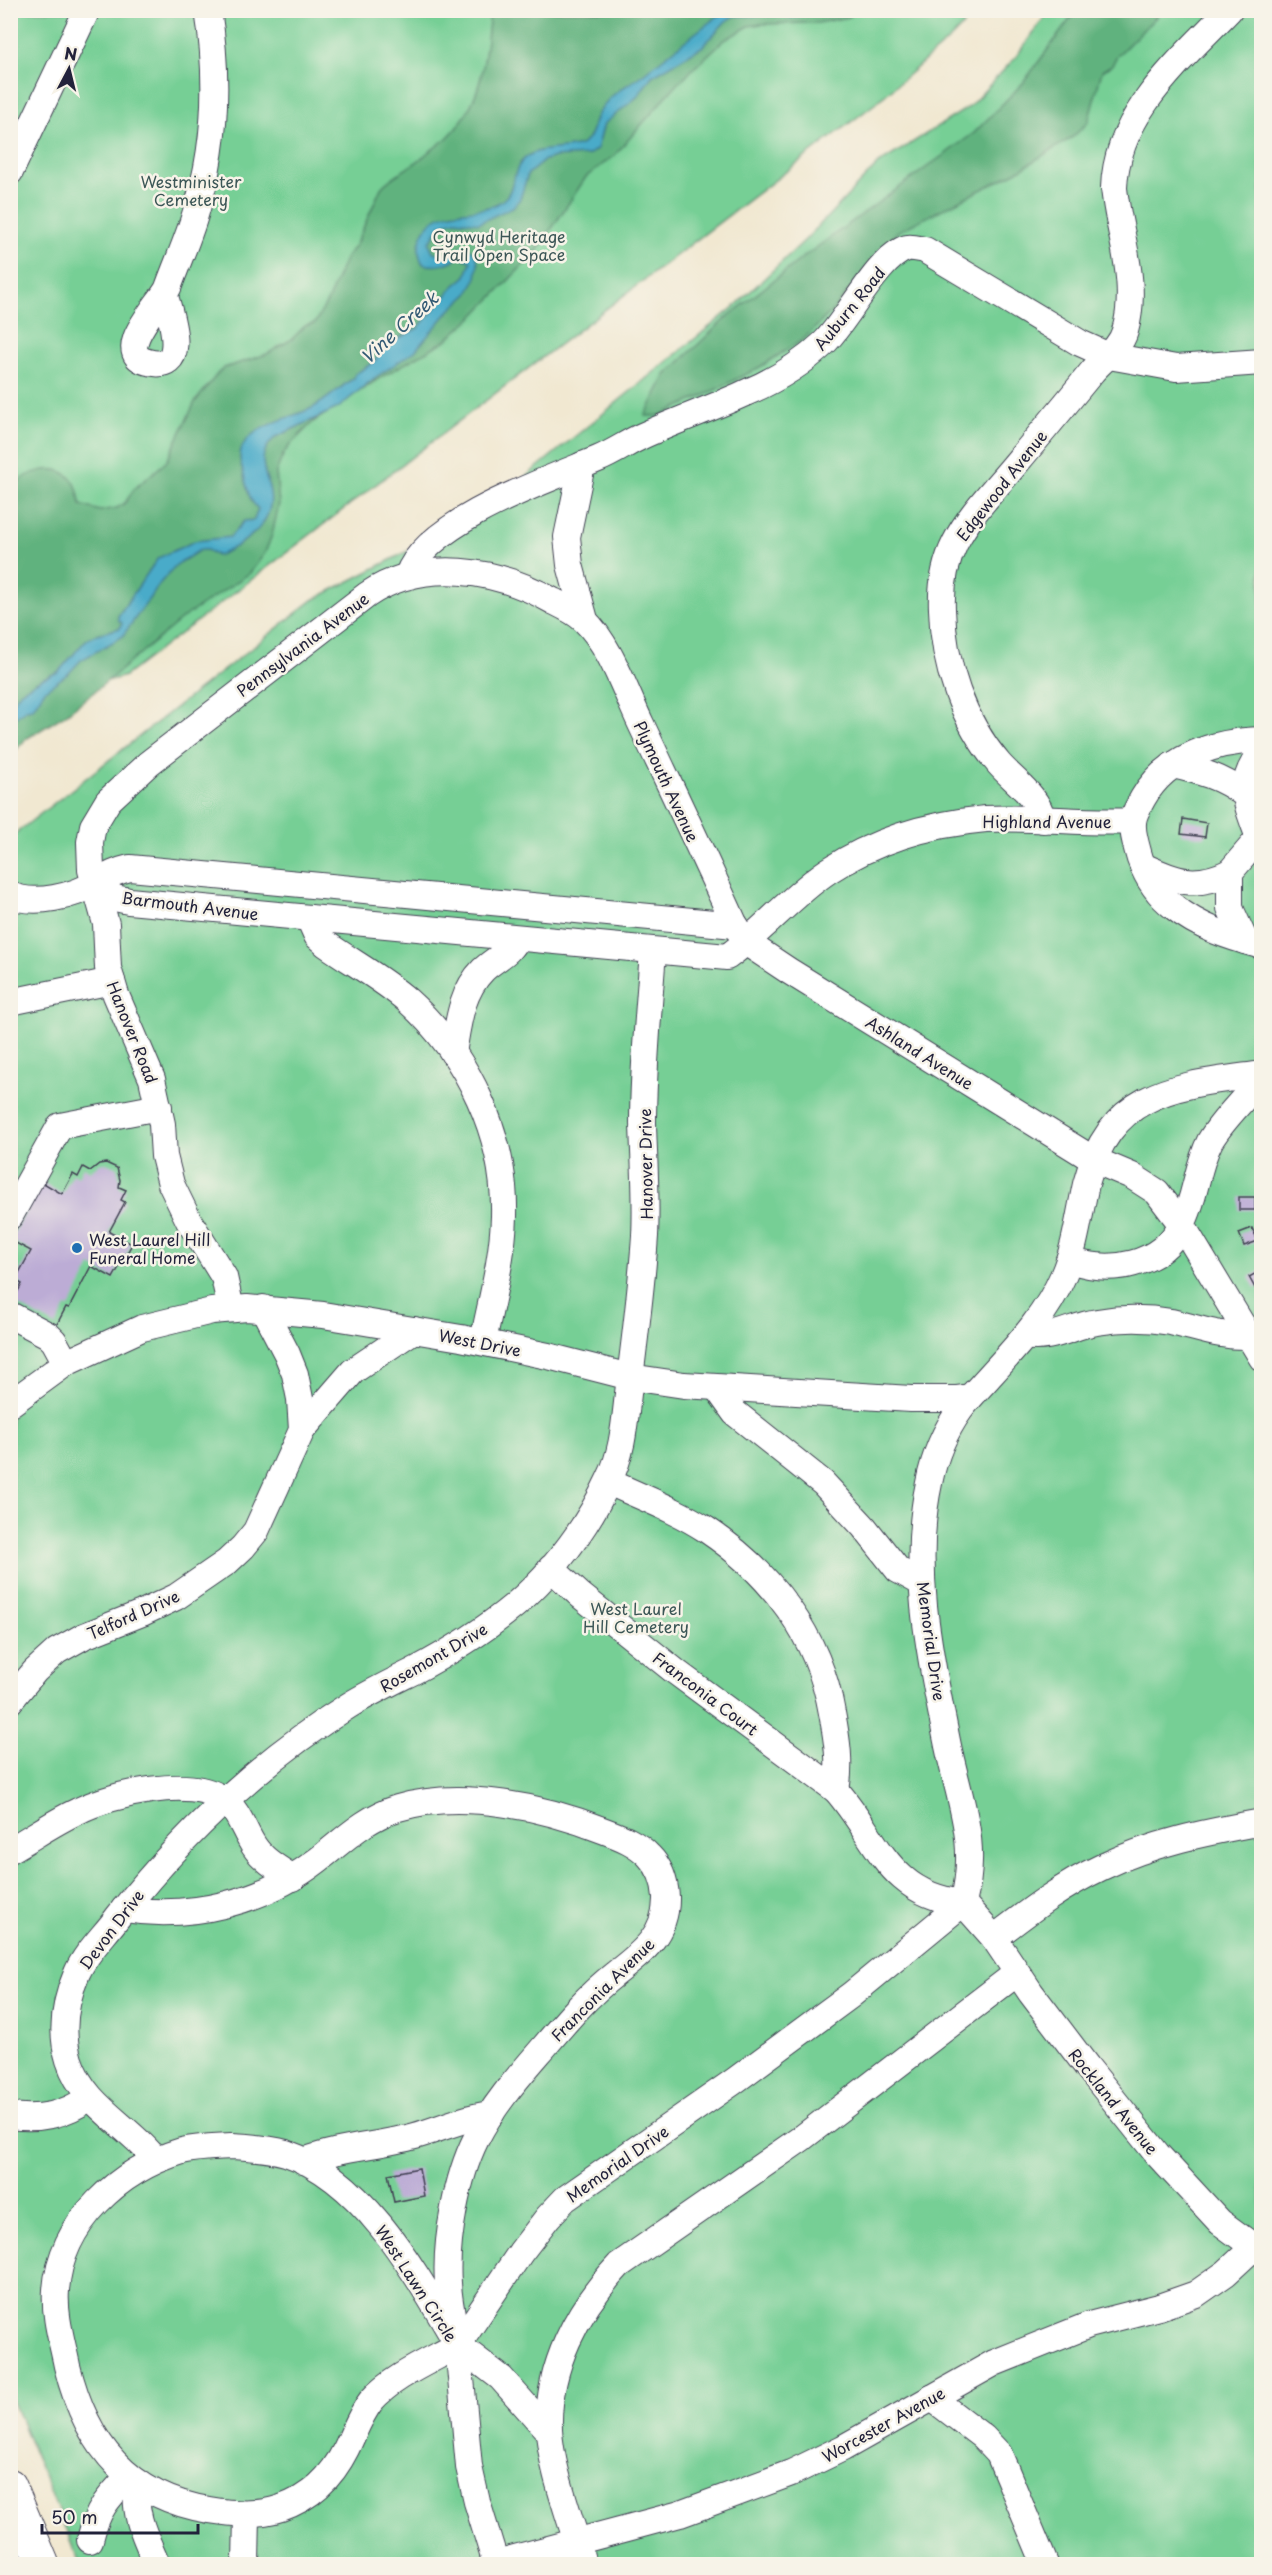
<svg xmlns="http://www.w3.org/2000/svg" width="1272" height="2575" viewBox="0 0 1272 2575" font-family="'Playpen Sans',sans-serif">
<style>
.green{fill:#76cf95;stroke:#4c7868;stroke-width:1.5}
.forest{fill:#60b27e;stroke:#416a5c;stroke-width:1.5}
.water{fill:#4aabc9;stroke:#366682;stroke-width:1.5}
.building{fill:#bcacd5}
.lines{fill:none;stroke-linecap:round;stroke-linejoin:round}
.minor-casing{stroke:#414052;stroke-width:28}
.major-casing{stroke:#414052;stroke-width:34}
.minor{stroke:#fff;stroke-width:26}
.major{stroke:#fff;stroke-width:32}
.poi-dot{fill:#1f6fb2;stroke:#f7f3e8;stroke-width:2}
.labels{text-anchor:middle;dominant-baseline:central;stroke-width:5;stroke-linejoin:round;paint-order:stroke}
.park-label{font-size:16px;fill:#3b5656;stroke:#f7f3e8}
.street-label{font-size:16px;fill:#22223b;stroke:#f7f3e8}
.poi-label{font-size:16px;fill:#22223b;stroke:#f7f3e8;text-anchor:start}
.water-label{font-size:18px;font-style:italic;fill:#325974;stroke:#f7f3e8}
</style>
<rect width="100%" height="100%" fill="#f7f3e8"/>
<filter id="ink" filterUnits="userSpaceOnUse"><feTurbulence type="fractalNoise" baseFrequency=".0167" numOctaves="2"/><feDisplacementMap in="SourceGraphic" scale="12" xChannelSelector="R" yChannelSelector="G"/><feConvolveMatrix kernelMatrix="1 2 1 2 8 2 1 2 1" color-interpolation-filters="sRGB"/></filter>
<filter id="wash" filterUnits="userSpaceOnUse"><feTurbulence type="fractalNoise" baseFrequency=".008" numOctaves="4" result="noise"/><feDisplacementMap in="SourceGraphic" scale="24" xChannelSelector="R" yChannelSelector="G"/><feGaussianBlur stdDeviation="1.35" result="paint"/><feColorMatrix in="noise" values="0 0 0 0 0 0 0 0 0 0 0 0 0 0 0 0 0 1.4 0 .05"/><feComposite in="paint" operator="in"/></filter>
<g filter="url(#wash)">
<rect width="100%" height="100%" fill="#f1e8d1"/>
<g class="green">
<polygon points="11,11 977,11 952,37 876,103 125,676 11,708"/>
<polygon points="1049,11 1261,11 1261,2564 80,2564 11,2397 11,837 313,600 439,535 524,478 735,306 806,239 878,164 969,107 1015,58"/>
</g>
<g class="forest">
<path d="M490,11H856L849,17L818,23L761,24L749,26L723,41L678,83L615,155L586,177L537,251L475,315L445,341L378,379L313,422L291,444L284,453L276,472L279,504L272,535L265,553L250,573L184,617L99,688L65,715L26,739L11,755V488C25,472 58,459 74,482C78,488 79,498 81,505L100,511L117,508L125,503L134,489L167,461L195,402L218,373L224,368L267,354L292,339L305,326L315,323L328,300L345,259L356,244L381,188C392,174 412,168 425,155C432,149 440,144 447,138C484,102 485,58 490,11Z"/>
<polygon points="1076,11 1162,11 1117,56 1112,65 1102,71 1088,122 1073,137 1016,172 897,232 833,310 804,339 760,367 707,394 659,416 645,416 666,375 726,318 806,255 974,133 1023,83"/>
</g>
<path class="water" d="M734,10L813,11L792,18L781,15L734,16L725,22L702,47L652,76L637,97L604,124L597,149L588,155L555,157L545,160L528,174L520,199L513,207L479,223L456,220L448,222L440,226L429,243L433,252L447,256L463,246L472,250L477,257L478,264L476,278L468,294L448,312L415,351L373,379L338,408L276,437C248,460 275,481 270,506C266,531 238,546 218,556L207,550H200L176,565L161,582L122,637L81,660L69,673L45,690L33,708L26,709L11,721V704L21,691L41,679L58,672L86,640L97,634L120,628L122,623L119,621L118,616L158,558L195,541L230,537L244,521L254,520L258,509C248,499 248,490 244,476C243,470 240,463 240,458C239,427 290,419 312,408C327,400 340,387 354,378L355,374L374,362L384,346L418,328L454,286L466,276L471,261L460,257C447,264 438,268 423,264C418,256 418,246 421,238C436,199 473,219 500,202C516,193 511,171 523,160C538,145 564,151 580,145C593,139 592,124 598,114C601,108 607,101 612,96C621,88 632,82 642,75C667,55 692,35 718,16Z"/>
<g id="blocks">
<g class="building">
<polygon points="1183,819 1207,823 1205,837 1181,834"/>
<polygon points="106,1163 117,1168 120,1180 119,1187 126,1190 121,1200 125,1202 109,1232 132,1244 113,1278 91,1266 69,1308 66,1307 56,1326 12,1302 22,1284 15,1280 31,1251 10,1240 42,1182 62,1194 73,1174 78,1177 83,1167 90,1171 99,1164"/>
<rect x="1239" y="1197" width="16" height="13"/>
<polygon points="1252,1228 1258,1241 1244,1246 1239,1233"/>
<polygon points="1262,1270 1262,1284 1255,1288 1249,1277"/>
<polygon points="419,2168 424,2196 394,2202 388,2174"/>
</g>
</g>
</g>
<g filter="url(#ink)">
<use href="#blocks" fill-opacity="0" stroke="#414052" stroke-width="1.5"/>
<g class="lines">
<defs>
<g id="minor">
<polyline points="10,172 87,10"/>
<path d="M165,296C170,315 191,373 148,362C110,353 162,302 168,288C177,263 188,239 195,215C216,149 219,79 208,10"/>
<polyline points="582,465 567,537 570,565 585,620"/>
<path d="M408,575C427,521 547,480 598,459C613,453 627,443 642,436C675,421 710,409 743,394C772,382 801,365 824,343C847,321 879,256 907,248C913,247 919,249 925,250L1080,343L1109,356L1176,368L1262,362"/>
<path d="M1262,740C1216,741 1167,756 1143,798C1139,805 1133,815 1133,823C1132,834 1137,848 1140,859C1147,878 1158,895 1174,907C1200,928 1230,937 1262,946"/>
<path d="M1262,752C1235,784 1247,804 1259,838L1262,839"/>
<path d="M1173,765C1200,771 1222,777 1244,794"/>
<path d="M1043,820C1037,795 1015,782 999,764C963,722 943,664 942,609C941,587 945,563 955,543C969,515 993,491 1013,467C1039,436 1065,405 1091,373C1102,359 1120,349 1125,331C1139,282 1119,236 1114,188C1116,114 1181,60 1229,10"/>
<path d="M1143,866C1176,881 1195,889 1230,872"/>
<path d="M96,884L115,898L129,901L727,957C763,931 791,896 828,871C875,840 929,824 986,819C1035,816 1084,824 1132,821"/>
<path d="M10,895C35,906 74,896 96,883C108,876 116,871 130,868L735,925"/>
<path d="M309,918L317,936L326,944C353,963 383,979 408,1001C468,1055 506,1136 504,1216C503,1258 491,1301 483,1342"/>
<polyline points="1245,941 1230,908 1230,872 1259,838"/>
<polyline points="10,1002 112,981"/>
<path d="M453,1053C458,1024 461,992 483,970C494,959 511,953 516,938"/>
<path d="M1262,1074C1178,1086 1111,1088 1086,1184C1079,1215 1076,1246 1063,1276C1046,1316 1015,1348 986,1380C977,1390 968,1399 960,1410C945,1431 934,1458 929,1483C910,1570 931,1661 948,1746C960,1803 979,1844 963,1903L994,1938L1031,1993L1088,2068L1157,2154L1220,2222L1262,2253"/>
<polyline points="10,1216 60,1126 159,1107"/>
<path d="M1069,1260C1111,1274 1160,1267 1182,1224C1196,1198 1196,1168 1210,1141C1224,1117 1246,1099 1262,1076"/>
<path d="M231,1309L224,1277L189,1221L171,1184L164,1156L162,1124L152,1079L116,995L108,968L106,924L91,870L90,842L93,826L108,801L149,763L367,595C423,557 497,569 553,601C563,606 576,612 584,620C610,644 626,693 641,724C672,790 704,856 734,923L747,943L789,971L1094,1160L1132,1176L1157,1192L1182,1225L1262,1358"/>
<polyline points="10,1315 48,1335 54,1341 66,1363"/>
<path d="M1025,1336C1052,1341 1071,1326 1097,1322C1120,1318 1148,1318 1171,1322C1198,1328 1221,1337 1248,1336"/>
<polyline points="717,1388 735,1413 823,1483 864,1527 898,1570 922,1583"/>
<polyline points="10,1404 66,1363 142,1328 212,1311 247,1308 323,1315 461,1338 548,1356 630,1377 684,1385 911,1399 956,1399 970,1397"/>
<polyline points="302,1430 353,1371 414,1330"/>
<path d="M609,1482C641,1497 677,1510 707,1530C771,1573 819,1636 832,1713C837,1739 841,1764 836,1790"/>
<path d="M551,1568L580,1595L676,1672L836,1790C879,1839 887,1894 963,1903"/>
<polyline points="10,1701 35,1671 57,1651 84,1636 142,1613 176,1597 227,1562 243,1547 256,1531 302,1430 300,1399 295,1374 287,1354 263,1308"/>
<path d="M10,1850C33,1837 54,1822 78,1811C112,1794 192,1775 224,1800C239,1811 244,1831 254,1846C263,1860 279,1869 293,1878"/>
<path d="M124,1909C191,1920 264,1902 318,1860C344,1840 365,1818 398,1808C461,1789 545,1807 605,1831C621,1837 637,1843 649,1856C660,1867 665,1881 666,1897C667,1934 642,1953 615,1974C588,1995 566,2021 544,2047C519,2076 493,2105 476,2139C457,2177 445,2241 448,2283C449,2304 454,2324 458,2345L501,2378L549,2432"/>
<path d="M994,1938C1028,1912 1063,1885 1102,1867C1152,1843 1207,1832 1262,1822"/>
<path d="M10,2116C41,2120 64,2115 89,2098"/>
<path d="M231,2146C249,2147 268,2148 286,2153C366,2180 417,2276 458,2345C430,2361 393,2376 371,2401C360,2415 354,2433 346,2449C332,2477 310,2498 281,2508C257,2516 233,2514 209,2510C128,2497 86,2444 67,2366C62,2341 54,2316 56,2290C61,2222 119,2170 182,2151C198,2147 214,2147 231,2146Z"/>
<path d="M156,2160C128,2124 84,2107 69,2060C60,2031 65,2001 77,1973C86,1952 104,1936 117,1918C183,1834 257,1763 348,1706C369,1693 392,1682 414,1671C450,1652 484,1631 515,1605C554,1571 587,1527 609,1480C625,1449 625,1412 630,1378C636,1330 642,1283 645,1236C647,1198 644,1161 643,1123C643,1066 649,1008 653,951"/>
<path d="M304,2161C340,2147 378,2146 415,2136C440,2129 465,2117 491,2114"/>
<polyline points="932,2398 983,2437 999,2454 1045,2564"/>
<path d="M138,2484C132,2513 146,2538 157,2564"/>
<path d="M90,2540C97,2510 107,2499 128,2477"/>
<polyline points="496,2563 680,2514 791,2473 843,2448 994,2363 1089,2325 1159,2307 1196,2294 1226,2273 1253,2248"/>
<polyline points="246,2564 247,2514"/>
<polyline points="496,2564 477,2502 469,2467 458,2345 521,2252 548,2217 565,2199 733,2082 851,1995 963,1903"/>
<path d="M583,2564C573,2524 551,2471 549,2430C547,2367 577,2310 619,2265L802,2138L1017,1973"/>
</g>
<polyline id="major" points="10,2485 43,2564"/>
</defs>
<use href="#minor" class="minor-casing"/>
<use href="#major" class="major-casing"/>
<use href="#minor" class="minor"/>
<use href="#major" class="major"/>
</g>
</g>
<circle class="poi-dot" cx="77" cy="1248" r="6"/>
<g class="labels">
<g class="park-label">
<text x="191" y="181">Westminister<tspan x="191" dy="18">Cemetery</tspan></text>
<text x="499" y="236">Cynwyd Heritage<tspan x="499" dy="18">Trail Open Space</tspan></text>
<text x="636" y="1608">West Laurel<tspan x="636" dy="18">Hill Cemetery</tspan></text>
</g>
<g class="street-label">
<text transform="translate(849 308) rotate(-51)">Auburn Road</text>
<text transform="translate(1001 485) rotate(-52)">Edgewood Avenue</text>
<text transform="translate(302 644) rotate(-37)">Pennsylvania Avenue</text>
<text transform="translate(667 781) rotate(65)">Plymouth Avenue</text>
<text x="1047" y="821">Highland Avenue</text>
<text transform="translate(190 905) rotate(7)">Barmouth Avenue</text>
<text transform="translate(133 1032) rotate(68)">Hanover Road</text>
<text transform="translate(920 1052) rotate(32)">Ashland Avenue</text>
<text transform="translate(645 1164) rotate(-91)">Hanover Drive</text>
<text transform="translate(480 1342) rotate(11)">West Drive</text>
<text transform="translate(133 1614) rotate(-24)">Telford Drive</text>
<text transform="translate(932 1641) rotate(82)">Memorial Drive</text>
<text transform="translate(433 1657) rotate(-30)">Rosemont Drive</text>
<text transform="translate(706 1693) rotate(37)">Franconia Court</text>
<text transform="translate(111 1929) rotate(-53)">Devon Drive</text>
<text transform="translate(602 1989) rotate(-45)">Franconia Avenue</text>
<text transform="translate(1114 2101) rotate(51)">Rockland Avenue</text>
<text transform="translate(617 2163) rotate(-35)">Memorial Drive</text>
<text transform="translate(417 2283) rotate(57)">West Lawn Circle</text>
<text transform="translate(883 2424) rotate(-29)">Worcester Avenue</text>
</g>
<g class="poi-label">
<text x="89" y="1239">West Laurel Hill<tspan x="89" dy="18">Funeral Home</tspan></text>
</g>
<g class="water-label">
<text transform="translate(399 327) rotate(-42)">Vine Creek</text>
</g>
</g>
<rect width="1272" height="2575" fill="none" stroke="#f7f3e8" stroke-width="36"/>
<g transform="translate(69 69) rotate(7)" stroke="#f7f3e8" stroke-width="4.5" paint-order="stroke">
<path d="M0-4.5L10 22L0 15L-10 22Z" fill="#22223b"/>
<text y="-9" font-size="16" font-weight="bold" text-anchor="middle" fill="#22223b">N</text>
</g>
<path d="M42 2524v9h156v-9" fill="none" stroke="#22223b" stroke-width="3"/>
<text x="51" y="2524" font-size="18" fill="#22223b" stroke="#f7f3e8" stroke-width="4.5" paint-order="stroke">50 m</text>
</svg>
